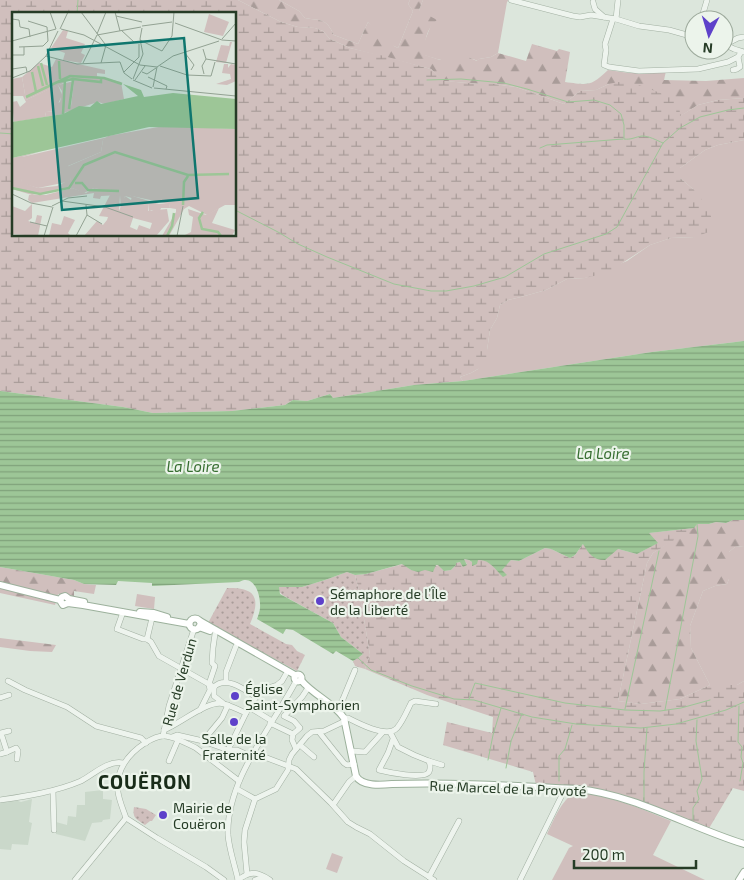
<svg xmlns="http://www.w3.org/2000/svg" width="744" height="880" viewBox="0 0 744 880" font-family="'Exo 2',sans-serif">
<style>
.built{fill:#cad8ca}
.grass{fill:#d0bfbd}
.forest{fill:url(#forest-firs)}
.wetland{fill:url(#wetland-marsh);fill-rule:evenodd}
.park{fill:url(#park-dots)}
.water{fill:url(#water-rules)}
.lines{fill:none;stroke-linecap:round;stroke-linejoin:round}
.stream{stroke:#9dc697;stroke-width:1}
.minor-casing{stroke:#a2b0a2;stroke-width:6}
.major-casing{stroke:#9cb19c;stroke-width:8}
.minor{stroke:#eef4ee;stroke-width:5}
.major{stroke:#fff;stroke-width:6}
.poi-dot{fill:#5e41ca;stroke:#ecf4eb;stroke-width:2}
.labels{text-anchor:middle;dominant-baseline:central;stroke-width:4.5;stroke-linejoin:round;paint-order:stroke}
.poi-label{font-size:14px;fill:#263c26;stroke:#ecf4eb;text-anchor:start}
.street-label{font-size:14px;fill:#263c26;stroke:#ecf4eb}
.water-label{font-size:15px;font-style:italic;fill:#376e31;stroke:#ecf4eb}
.district-label{font-size:19px;font-weight:bold;letter-spacing:1px;fill:#192c19;stroke:#ecf4eb}
.inset-river{fill:none;stroke:#9dc697;stroke-width:2.5}
.inset-road{fill:none;stroke:#93a293;stroke-width:1}
.view{fill:#0f766e;fill-opacity:0.15;stroke:#0f766e;stroke-width:2.5}
.inset-edge{fill:none;stroke:#263c26;stroke-width:2.5}
</style>
<defs>
<pattern id="forest-firs" width="22" height="20" patternUnits="userSpaceOnUse" patternTransform="scale(1.25)"><rect width="22" height="20" fill="#d0bfbd"/><path d="M5 1l3.5 6h-7zM16 11l3.5 6h-7z" fill="#a99c99"/></pattern>
<pattern id="wetland-marsh" width="20" height="14" patternUnits="userSpaceOnUse" patternTransform="scale(1.25)"><rect width="20" height="14" fill="#d0bfbd"/><path d="M1 5h8M5 5V1M11 12h8M15 12V8" fill="none" stroke="#a99c99"/></pattern>
<pattern id="park-dots" width="8" height="8" patternUnits="userSpaceOnUse" patternTransform="scale(1.25)"><rect width="8" height="8" fill="#d0bfbd"/><path d="M2 2h.1M6 6h.1" fill="none" stroke="#a99c99" stroke-width="1.8" stroke-linecap="round"/></pattern>
<pattern id="water-rules" width="6" height="5" patternUnits="userSpaceOnUse" patternTransform="scale(1.25)"><rect width="6" height="5" fill="#9dc697"/><path d="M0 2.5h6" fill="none" stroke="#80a27b"/></pattern>
</defs>
<rect width="100%" height="100%" fill="#dce6dc"/>
<g class="built">
<polygon points="103,790 103,799 112,800 110,819 103,820 102,822 92,823 85,841 56,834 56,822 67,825 68,816 76,817 77,805 85,805 85,792"/>
<polygon points="32,799 29,822 32,823 28,845 12,844 11,850 0,849 0,802 15,800 21,802"/>
</g>
<g class="grass">
<path d="M279,0H410L408,4L413,11L398,48L394,46L368,22L358,44L334,35C326,18 322,21 305,18L299,11Z"/>
<path d="M423,0H509L507,2L498,53L491,57L479,59L478,61C464,55 466,59 453,60C443,62 434,58 424,55V43L431,25L419,10Z"/>
<polygon points="744,140 744,341 652,352 463,381 460,377 471,373 478,369 487,350 490,330 497,318 500,305 508,300 521,297 546,290 567,279 585,278 627,261 650,245 671,238 695,237 693,189 680,178 680,168 705,150 718,145"/>
<polygon points="744,546 744,681 737,685 710,685 691,648 690,626 703,591 715,586 727,584 729,579 729,552 735,547"/>
<polygon points="137,594 155,597 154,609 135,606"/>
<path d="M575,792C611,796 638,807 671,821L653,855L705,880H552L569,848L573,846L547,834C554,819 561,801 575,792Z"/>
<polygon points="332,853 343,857 337,873 326,869"/>
</g>
<g class="forest">
<path d="M238,0H279L299,11L305,18C322,21 326,18 334,35L358,44L368,22L393,41L394,46L398,48L413,11L408,4L410,0H423L419,10L437,20C426,29 424,42 425,55L440,60H453L456,54L463,51L468,57L477,61L479,59L491,57L498,53L526,61L532,44L557,51L559,49L570,52L565,82C589,85 590,87 608,70L629,73L666,71L664,80L706,81L744,78V98L718,100L698,105L679,117L609,84L596,90L580,91L564,104L516,87L494,84H480L443,81L431,69L350,48L330,39L323,31L315,28L298,27L281,22Z"/>
<polygon points="733,520 744,520 744,546 735,547 729,552 729,579 727,584 715,586 703,591 690,626 691,648 710,685 680,699 641,704 618,701 647,563 653,553 697,524 709,524 716,522 726,523"/>
<polygon points="0,567 74,580 84,584 96,585 94,594 74,591 74,596 58,594 55,605 0,593"/>
<polygon points="0,638 56,645 52,652 30,651 0,647"/>
</g>
<g class="wetland">
<path d="M0,0H238L281,22L298,27L315,28L323,31L330,39L350,48L384,56L431,69L444,81L480,84H494L516,87L564,104L580,91L596,90L609,84L618,82L639,85L679,100L680,116L698,105L718,100L744,98V140L718,145L705,150L680,168V178L693,189L709,208L714,230L695,237L671,238L650,245L607,273L585,278L567,279L546,290L521,297L508,300L500,305L497,318L490,330L487,350L490,362L471,373L460,377L463,381L414,385L333,398L330,394L307,401L293,400L285,405L232,411L153,413L123,407L0,391ZM14,14H235V235H14Z"/>
<polygon points="694,528 653,553 647,563 618,701 641,704 680,699 710,685 737,685 744,681 744,791 733,788 708,830 599,789 536,785 533,772 443,745 447,722 492,733 493,717 427,695 365,669 370,655 360,595 355,575 366,574 403,564 411,570 439,565 444,571 451,570 456,565 456,563 460,562 467,564 463,559 469,560 472,562 472,565 478,560 482,559 487,561 501,570 511,560 519,561 545,548 551,549 570,558 575,555 583,544 618,549 637,554 657,543 648,533"/>
</g>
<g class="park">
<path d="M347,572L355,575L360,595L370,655L365,669L355,666L353,661L358,658L363,654L341,637L333,623L284,596C280,593 279,592 279,587H302L325,580Z"/>
<path d="M227,588C256,587 261,598 250,624L286,644L292,645L297,651L305,655L297,671L208,623Z"/>
<path d="M134,807L146,809L156,815L152,821H150L145,825C137,819 132,819 134,807Z"/>
</g>
<path class="water" d="M744,341V520H733L726,523L716,522L709,524H697L694,528L649,533L658,543L637,554L618,549L605,560C593,560 589,554 583,544L575,555L570,558L551,549L545,548L519,561L511,560L502,570L507,575L503,577C495,569 489,559 478,560L477,564L472,566V562L469,560L464,559L467,565L463,567L460,562L456,563V565L451,570L444,571L438,565H436L433,572L425,570L418,572L411,570L402,564L366,574L355,575L347,572L325,580L302,587H279L280,594L333,623L341,637L363,654L358,658L353,661L336,651L333,654L293,630L286,629L283,634L257,619C258,616 260,611 260,608C261,595 254,573 239,582L152,586V583L118,581L116,585L84,584L74,580L0,567V391L123,407L153,413L232,411L285,405L293,400L307,401L330,394L333,398L414,385L463,381L652,352Z"/>
<g class="lines">
<g class="stream">
<polyline points="77,14 78,0"/>
<path d="M427,80L461,79L504,83L527,89L568,102L594,100L610,105L621,114L624,125V139C631,140 635,137 642,136C649,136 656,140 663,143"/>
<polyline points="0,133 14,134"/>
<polyline points="540,148 547,145 623,139"/>
<polyline points="235,210 278,232 298,244 327,257 394,284 431,291 446,291 474,286 505,277 544,254 606,234 617,227 663,143 680,128 700,117 728,110 744,108"/>
<polyline points="358,658 371,670 412,686 454,699 474,700 532,717 576,724 641,728 676,724 726,710 744,702"/>
<polyline points="469,699 475,683 565,703 625,710 660,711 681,708 710,700"/>
<polyline points="739,706 738,742 742,747 741,757 743,763 740,781"/>
<polyline points="625,709 659,551"/>
<polyline points="665,710 698,536 697,524"/>
<polyline points="488,760 493,735 501,708"/>
<polyline points="506,768 511,741 522,714"/>
<polyline points="559,781 559,756 565,749 572,725"/>
<polyline points="644,802 644,772 647,728"/>
<polyline points="693,820 693,808 699,799 697,791 702,779 696,741 697,720"/>
</g>
<defs>
<g id="minor">
<polyline points="511,0 573,16 580,17 591,15 616,19 639,26 669,30 694,37"/>
<polyline points="593,2 595,9 604,17"/>
<polyline points="613,19 605,44 606,50 604,65 609,67 639,71 698,69 728,62 738,57 741,52"/>
<polyline points="616,19 618,0"/>
<polyline points="701,20 707,0"/>
<polyline points="724,44 734,49 744,52"/>
<polyline points="726,44 738,38 744,37"/>
<polyline points="733,70 737,69 740,67 738,57"/>
<polyline points="123,612 117,629 143,639 147,639"/>
<polyline points="147,639 151,642 159,656 214,687"/>
<polyline points="147,639 152,618"/>
<polyline points="8,681 25,690 67,707 96,726 141,738 146,743"/>
<polyline points="226,682 226,672 236,646"/>
<path d="M214,687C226,675 245,690 256,697"/>
<polyline points="214,687 214,696 223,703"/>
<polyline points="0,698 9,695"/>
<polyline points="249,707 272,721"/>
<polyline points="200,710 210,690 209,684 215,666 212,663 213,648 215,634"/>
<polyline points="338,711 355,670"/>
<path d="M344,718H348C358,723 387,739 397,728C403,721 407,711 411,703L415,701L436,704"/>
<polyline points="270,723 293,734"/>
<path d="M164,730C180,724 209,699 224,704C231,706 239,710 246,713"/>
<polyline points="319,732 344,763 347,765 354,764"/>
<path d="M390,732L398,747L414,755L429,761C430,764 431,768 429,772C424,780 387,772 379,770L388,753L393,739"/>
<polyline points="163,736 169,706 194,629"/>
<polyline points="172,737 177,735 203,741 228,750 237,750 252,757"/>
<polyline points="203,741 222,718 228,705"/>
<polyline points="300,745 314,757"/>
<polyline points="296,749 292,740 293,734 300,728 294,721 284,716 302,697 308,688"/>
<polyline points="228,750 248,709 260,691 277,685 282,681 286,674"/>
<polyline points="351,751 365,752 383,732"/>
<polyline points="7,752 16,748 18,751 17,759"/>
<polyline points="254,753 296,769 331,803 348,822 356,827 370,834 404,861 434,880"/>
<polyline points="0,754 7,752 1,733 9,731"/>
<polyline points="169,761 178,740"/>
<polyline points="429,761 442,765"/>
<polyline points="237,789 255,799"/>
<polyline points="53,791 54,830"/>
<path d="M0,800C27,796 55,792 81,781C94,774 108,760 123,763"/>
<polyline points="333,805 349,782 356,776"/>
<path d="M126,818C123,809 119,800 118,792C115,771 128,754 145,743C150,740 157,736 163,736C172,735 188,744 196,748L239,781"/>
<polyline points="126,818 157,838 206,867 224,880"/>
<polyline points="247,874 244,842 245,830 255,799 276,789 288,770 289,760 292,754 307,736 312,732 324,731 345,721"/>
<polyline points="429,877 459,821"/>
<polyline points="75,880 126,818"/>
<path d="M238,880C235,866 229,849 228,835C226,780 272,727 296,681"/>
<path d="M238,880C250,871 257,871 270,880"/>
<polyline points="255,880 261,878 266,879"/>
<polyline points="520,880 561,797 563,789"/>
</g>
<g id="major">
<polyline points="0,585 60,600 61,602 63,605 68,603 83,605 189,624"/>
<polyline points="60,600 62,597 65,596 69,599 84,602"/>
<polyline points="140,612 154,613 167,617"/>
<circle cx="195" cy="624" r="5.5"/>
<polyline points="200,621 295,675"/>
<polyline points="199,627 210,631"/>
<circle cx="298" cy="678" r="3.5"/>
<path d="M301,680C313,695 333,702 344,718L356,776C362,787 382,785 392,784C454,782 516,786 578,789C635,795 689,827 744,844"/>
<polyline points="739,880 744,872"/>
</g>
</defs>
<use href="#minor" class="minor-casing"/>
<use href="#major" class="major-casing"/>
<use href="#minor" class="minor"/>
<use href="#major" class="major"/>
</g>
<g class="poi-dot">
<circle cx="320" cy="601" r="5"/>
<circle cx="235" cy="696" r="5"/>
<circle cx="234" cy="722" r="5"/>
<circle cx="163" cy="815" r="5"/>
</g>
<g class="labels">
<g class="poi-label">
<text x="330" y="593">Sémaphore de l’Île<tspan x="330" dy="16">de la Liberté</tspan></text>
<text x="245" y="688">Église<tspan x="245" dy="16">Saint-Symphorien</tspan></text>
<text x="234" y="738" text-anchor="middle">Salle de la<tspan x="234" dy="16">Fraternité</tspan></text>
<text x="173" y="807">Mairie de<tspan x="173" dy="16">Couëron</tspan></text>
</g>
<g class="street-label">
<text transform="translate(179 682) rotate(-74)">Rue de Verdun</text>
<text transform="translate(508 788) rotate(2)">Rue Marcel de la Provoté</text>
</g>
<g class="water-label">
<text x="603" y="453">La Loire</text>
<text x="193" y="466">La Loire</text>
</g>
<g class="district-label">
<text x="145" y="781">COUËRON</text>
</g>
</g>
<g transform="translate(12 12)">
<rect width="224" height="224" fill="#dce6dc"/>
<path d="M197,2L217,10L211,24L192,20ZM51,18L56,19L54,26L73,32L69,41L73,43L69,51L51,48L53,41L39,36ZM218,30H220L214,51L204,50L209,33L217,34ZM212,52H216V56L219,52L224,53V69L215,73L204,72L219,67L218,62L210,61ZM10,65L14,88L46,73L50,83L43,99L34,100L33,105L2,110L0,90L5,89L8,95L14,90L11,84H0V67ZM96,125L91,128L89,140L56,154L59,167L55,170L26,176L9,171L10,145ZM98,183H108L107,199L113,184L119,188L120,184L136,191V199L155,197L157,209L145,223L72,224L85,209L91,213L95,208L96,205L87,204ZM121,206L140,211L138,217L127,213L125,218L118,215ZM20,192V206L16,209L23,211L25,203L30,204L26,224L0,222V194L13,199ZM52,204L63,208L56,221L59,224H37L40,211L49,213Z" fill="#d0bfbd" fill-rule="evenodd"/>
<path d="M62,69L58,96L51,102L33,105L34,100L43,99L44,92L48,90L50,79L46,73ZM60,176L74,181L82,176L104,179L147,192L157,191L158,196H149L147,201L139,198L137,201L136,191L113,184L109,200L108,183L89,184L88,187L81,186L82,181L20,191L16,188L17,183H34Z" fill="#d0bfbd"/>
<path d="M44,47L93,58V62L85,61V64L109,70L112,87L93,92L86,90L51,101L59,94L62,69L58,68L14,88L10,65L27,51L40,55ZM152,114L224,117V193H213L195,203L177,194L172,197L157,224H150L164,200V197L158,196L157,192L82,176L72,181L60,176L20,183L0,177V146L27,140L10,145L13,156L9,170L26,176L45,174L59,167L52,156L89,140L91,128L96,124Z" fill="#d0bfbd"/>
<path d="M207,196L200,211L223,218L220,224H171L179,220L181,205L177,203L176,197L194,203Z" fill="#d0bfbd"/>
<path d="M111,72L129,78L132,85L161,81L224,87V117L137,115L0,146V110L51,102L67,94L78,95L85,89L89,92L126,84Z" fill="#9dc697"/>
<path class="inset-river" d="M47,49L48,67M29,51L35,73M26,54L31,74M20,60L24,80M46,70L61,67L89,70V67M14,85L58,64L92,66L110,72M57,97L61,68M51,102L53,68M63,171H70L76,178L107,179M0,176L28,182L57,176L72,153L103,140L176,163L217,162M171,193L172,170L176,164M191,200L187,206L190,217L206,220L209,224M155,224L160,214L162,201"/>
<path class="inset-road" d="M38,0L44,17M69,0L93,32M103,0L108,19M104,4L130,10M0,7L7,8L8,15L17,17L18,25M163,11L210,28L224,29M130,14L160,10M48,17L56,0M49,17L72,23L128,53M109,18L122,30M85,22L94,0M210,27L224,11M128,28L150,39M0,29L44,17M7,35L31,34L36,29L35,15L16,9M191,37L194,47L224,52M150,39L160,24L162,0M173,41L182,53L179,58M0,43H12V35M34,44L65,52L108,50L112,61L120,67M71,51L85,23L129,15M89,51L94,33M128,53L145,55L161,44L207,29M148,54L175,63L199,64L203,50M0,57L14,55L15,60M112,60L127,45V32M130,60L135,62L144,56M192,62L190,54L194,47M136,65L155,74L154,77M0,66L18,59L34,44L46,19M121,67L131,42L128,27L130,16M121,68L140,76M123,68L133,54M141,75L145,55M142,76L224,84M0,182L19,191L40,195M50,189L93,195L121,205M40,194L56,186L75,184M75,203L90,212M18,210L35,214M32,224L41,195M64,224L75,203L74,193M165,224L171,194"/>
<path class="view" d="M172,26L186,186L50,198L36,38Z"/>
<rect width="224" height="224" class="inset-edge"/>
</g>
<g transform="translate(709 35) rotate(185)"><circle r="24" fill="#ecf4eb" stroke="#9daa9c"/>
<path d="M0-4L9 19L0 12L-9 19Z" fill="#5e41ca"/>
<text y="-8" font-size="14" font-weight="bold" text-anchor="middle" fill="#263c26">N</text>
</g>
<path d="M574 860v8h122v-8" fill="none" stroke="#263c26" stroke-width="2.5"/>
<text x="582" y="860" font-size="15" fill="#263c26" stroke="#ecf4eb" stroke-width="4" paint-order="stroke">200 m</text>
</svg>
